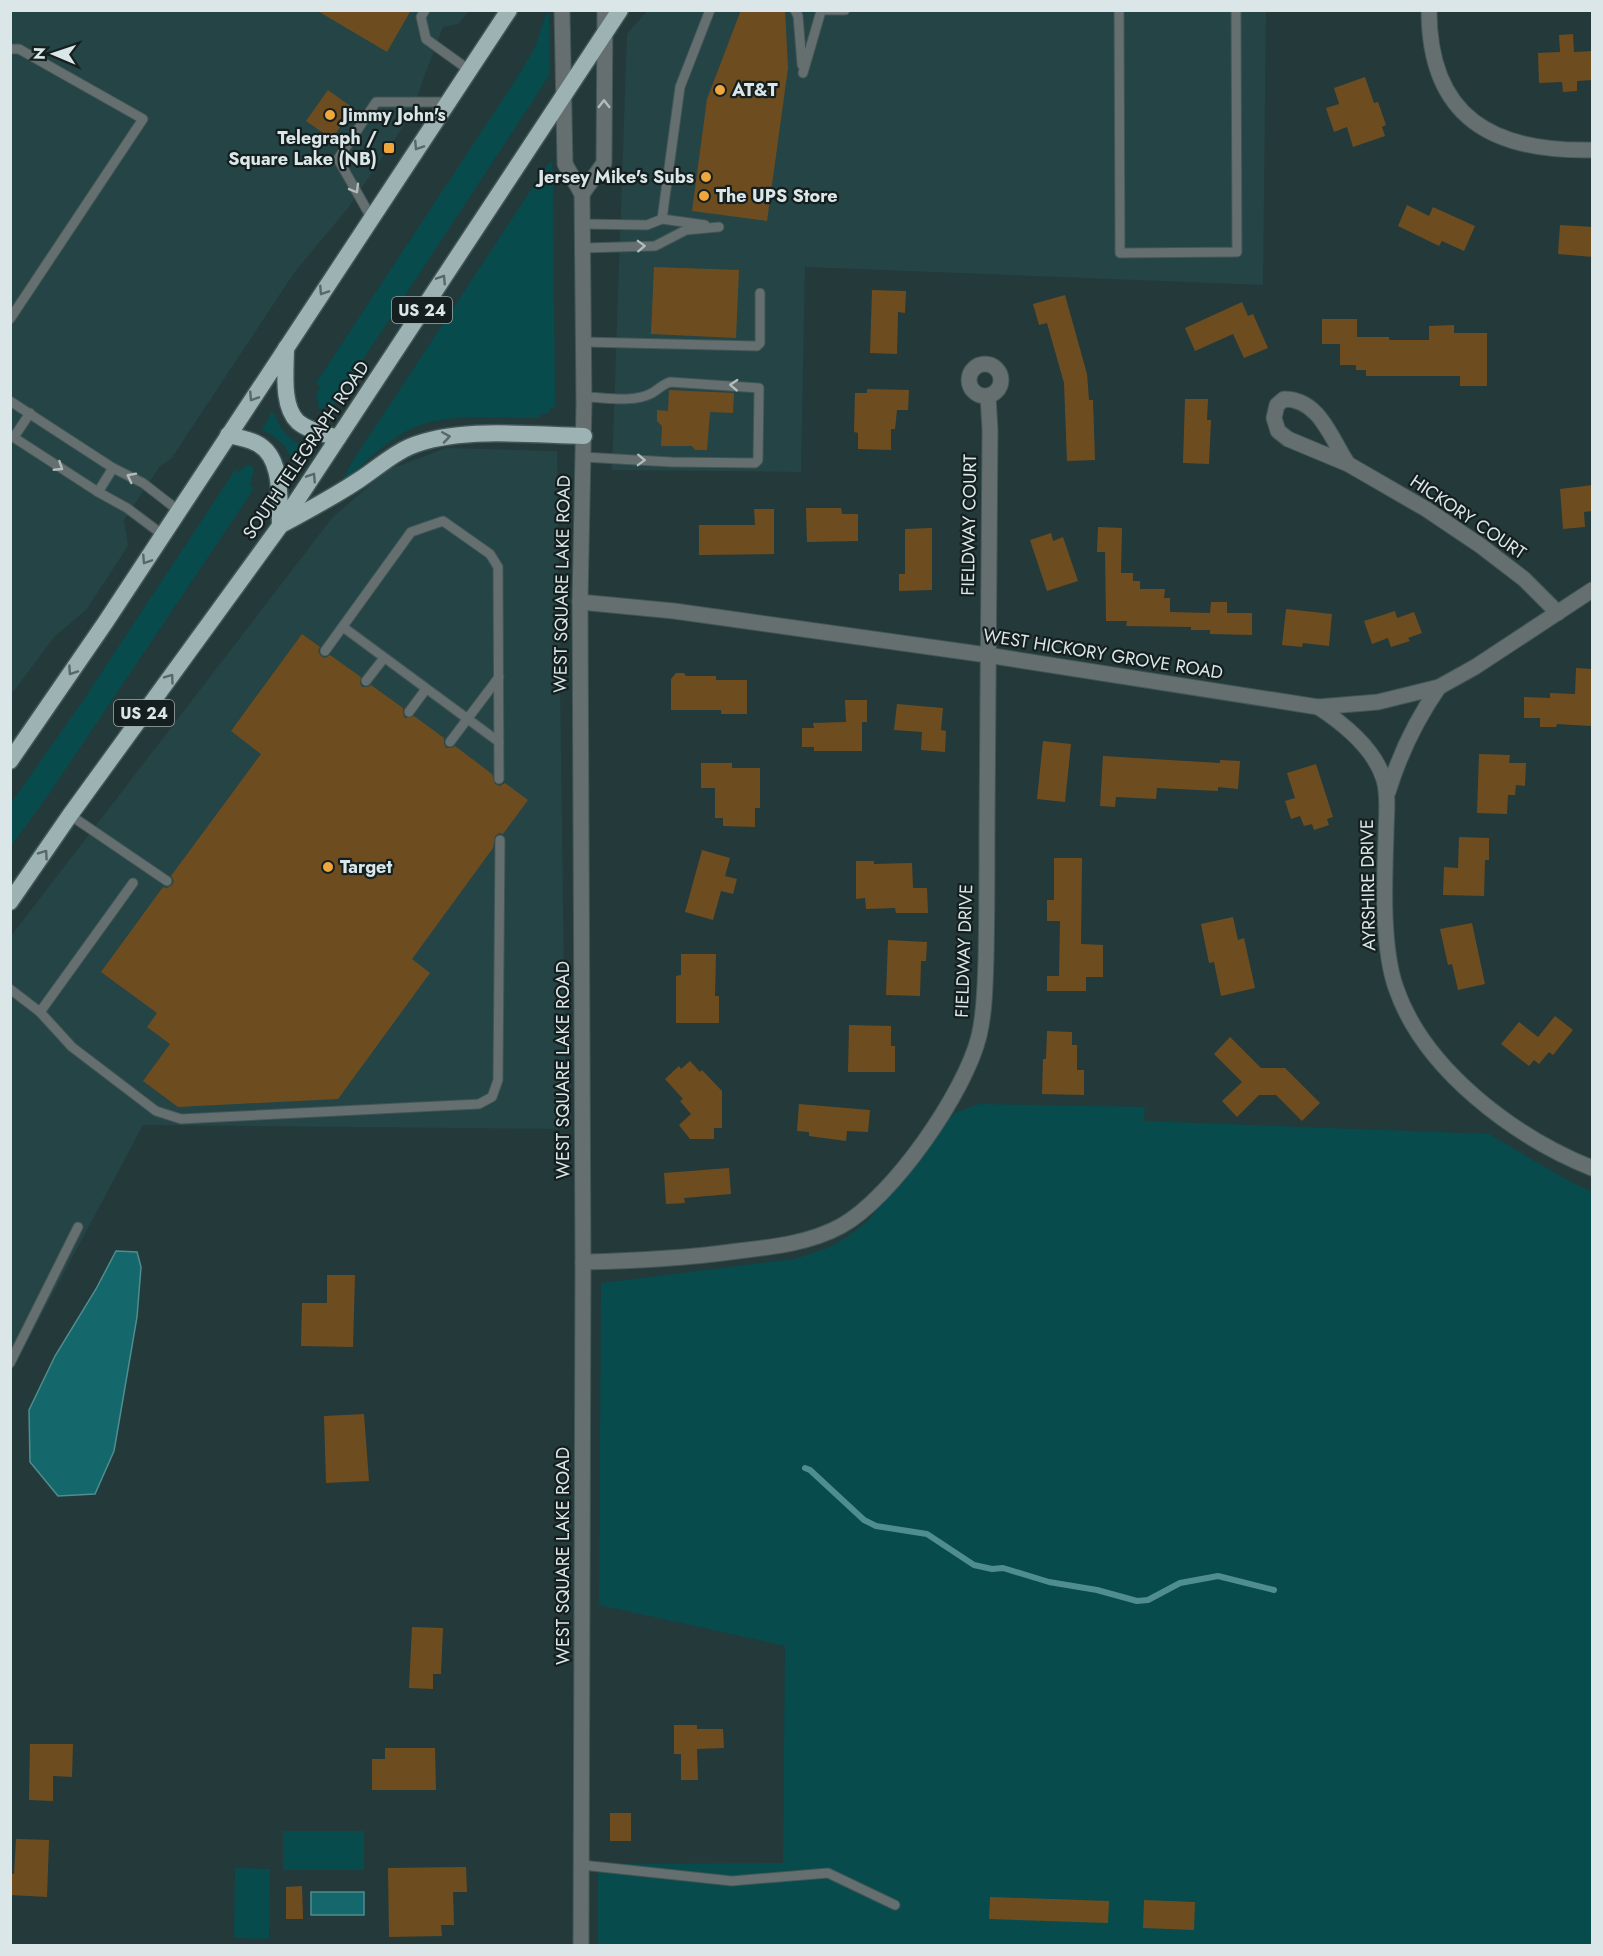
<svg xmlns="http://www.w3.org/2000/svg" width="1603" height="1956" viewBox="0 0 1603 1956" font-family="Jost,sans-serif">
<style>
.built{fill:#254445}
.green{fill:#074b4d}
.water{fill:#14676a;stroke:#4f8d90;stroke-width:1.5}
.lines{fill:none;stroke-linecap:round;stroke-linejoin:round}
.stream{stroke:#4f8d90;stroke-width:6}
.building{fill:#6d4d20}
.service-casing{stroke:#415556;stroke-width:11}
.minor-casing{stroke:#415556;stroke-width:17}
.tertiary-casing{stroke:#415556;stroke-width:17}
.trunk-casing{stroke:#415556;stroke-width:19}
.service{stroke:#656f6f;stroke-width:9}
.minor{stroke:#656f6f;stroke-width:15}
.tertiary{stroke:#656f6f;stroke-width:15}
.trunk{stroke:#9cb2b3;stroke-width:16}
.oneway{stroke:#b1bcbd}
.oneway2{stroke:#586869}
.poi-dot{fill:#efa73d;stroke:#151f1f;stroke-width:2}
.labels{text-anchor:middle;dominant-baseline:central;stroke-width:4.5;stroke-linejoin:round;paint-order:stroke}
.shield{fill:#151f1f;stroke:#9faaab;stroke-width:1.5}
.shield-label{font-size:16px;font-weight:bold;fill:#dae6e7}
.poi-label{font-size:18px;font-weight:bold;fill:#dae6e7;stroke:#151f1f;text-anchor:start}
.street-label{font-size:18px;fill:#dae6e7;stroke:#151f1f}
</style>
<rect width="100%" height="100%" fill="#24393a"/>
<g class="built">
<polygon points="10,11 469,11 458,24 443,27 424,77 411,115 348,208 294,273 171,459 160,466 124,520 128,546 86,610 54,637 11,695"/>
<polygon points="647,11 1266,11 1263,285 805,267 801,472 612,470 627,34"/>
<polygon points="446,448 557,451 566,1129 143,1125 11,1372 11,936 332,518 387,470"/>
</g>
<g class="green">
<polygon points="549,13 549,76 332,407 328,404 323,409 319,408 316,395 320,387 316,383 520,73 535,47 546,14"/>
<path d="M550,161L552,162L553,176L555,408H550L549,413H540V418C506,419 455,413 424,424C392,434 369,459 345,481L341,482L352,462Z"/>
<path d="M271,413H274C280,430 288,439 305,447L295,464L284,445L272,435L262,430Z"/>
<polygon points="246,465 252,466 254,471 250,485 254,488 247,499 49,794 11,846 11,803 82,702 235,470 239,472"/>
<polygon points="979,1104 1145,1107 1144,1121 1489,1134 1567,1180 1592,1192 1592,1945 598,1946 598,1864 783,1863 785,1646 599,1605 601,1283 794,1259 828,1248 848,1236 868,1221 954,1113"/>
<rect x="283" y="1831" width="81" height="39"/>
<polygon points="235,1868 270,1869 269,1939 234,1938"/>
</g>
<g class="water">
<polygon points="116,1251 137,1252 141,1267 137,1317 124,1393 114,1451 95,1494 58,1496 30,1462 29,1410 55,1356 96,1289"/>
<rect x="311" y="1892" width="53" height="23"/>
</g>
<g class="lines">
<polyline class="stream" points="805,1468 810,1470 864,1520 876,1526 927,1534 974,1565 992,1569 1003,1568 1049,1582 1097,1590 1137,1601 1148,1600 1180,1583 1218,1576 1274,1590"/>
</g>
<g class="building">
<polygon points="316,10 411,10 387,52"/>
<polygon points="741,10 785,10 788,68 767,221 692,211 707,99"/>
<polygon points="1573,34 1574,52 1593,51 1593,80 1577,81 1577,91 1563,92 1562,82 1539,83 1538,53 1560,52 1559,35"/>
<polygon points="1365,77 1374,103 1378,102 1386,125 1382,127 1385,136 1353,147 1347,127 1334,132 1326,108 1339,104 1334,88"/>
<polygon points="328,90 353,108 332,139 306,121"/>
<polygon points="1407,205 1429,216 1433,207 1475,226 1464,251 1442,241 1439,246 1398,226"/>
<polygon points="1560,225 1593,227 1593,257 1558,254"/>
<polygon points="654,267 739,270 736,338 651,334"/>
<polygon points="872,290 906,291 905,313 898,312 897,354 870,353"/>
<polygon points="1065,295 1087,374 1089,400 1093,400 1095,460 1067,461 1064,383 1047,323 1039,325 1033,304"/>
<polygon points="1242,302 1248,316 1253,314 1268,348 1244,358 1233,334 1195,351 1185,328"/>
<polygon points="1322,319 1357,319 1357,337 1389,337 1389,340 1429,340 1429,326 1454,325 1454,333 1487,333 1487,386 1460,386 1460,376 1366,376 1366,370 1356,370 1356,365 1340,365 1340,344 1322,344"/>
<polygon points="867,389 909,390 908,410 897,410 895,429 891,429 891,450 858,449 858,433 854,432 855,393 867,393"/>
<polygon points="669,390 734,393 733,413 710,412 707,450 695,450 692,446 661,446 662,426 657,421 657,410 668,411"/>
<polygon points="1185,399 1208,399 1207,420 1211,420 1209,464 1183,463"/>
<polygon points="1593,485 1593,511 1584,512 1585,527 1563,529 1560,489"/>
<polygon points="806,508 841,508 842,514 858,514 858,541 807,542"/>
<polygon points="754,509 774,509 774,554 699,555 699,525 755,525"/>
<polygon points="1098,527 1122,528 1121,573 1133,573 1133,581 1140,581 1140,589 1165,589 1164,598 1170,598 1170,612 1210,613 1211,602 1227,602 1227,613 1252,613 1252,635 1210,634 1210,630 1191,630 1191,627 1126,626 1127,621 1106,621 1105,552 1097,552"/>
<polygon points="932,528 932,590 899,591 899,574 905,574 905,529"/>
<polygon points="1051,533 1053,541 1063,537 1078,581 1047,591 1030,540"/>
<polygon points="1286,609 1332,614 1329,646 1303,643 1302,647 1282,645"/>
<polygon points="1395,611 1397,618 1414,612 1422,633 1408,638 1410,641 1391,647 1388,638 1372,644 1364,621"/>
<polygon points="302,634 320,647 318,651 321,656 325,658 330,655 361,677 360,683 362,687 368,687 371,685 403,708 403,714 405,718 414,716 444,738 444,744 446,748 452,748 455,746 492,774 495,784 500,786 505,783 528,800 503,834 499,833 495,836 493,848 412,959 430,973 338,1099 178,1107 143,1081 170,1044 147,1027 157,1013 101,972 163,887 167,888 172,885 174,881 171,876 261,754 231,731"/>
<polygon points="1576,668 1593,669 1591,726 1557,724 1556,727 1540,727 1540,718 1524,718 1524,697 1550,698 1550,693 1575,694"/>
<polygon points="676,673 684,673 686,676 716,676 716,680 747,680 747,714 721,714 721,710 671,710 671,679"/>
<polygon points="845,700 867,700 867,722 862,722 862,751 814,751 814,747 802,747 802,728 814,728 813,723 846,722"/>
<polygon points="897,704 943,708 941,730 946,731 945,752 921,750 922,732 894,730"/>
<polygon points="1043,741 1071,744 1065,802 1037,799"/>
<polygon points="1479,754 1510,755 1509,763 1526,763 1525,786 1516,785 1515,795 1508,795 1507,814 1477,813"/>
<polygon points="1103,756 1186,761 1220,763 1220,760 1240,761 1238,789 1218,787 1218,791 1157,788 1156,799 1116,797 1115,807 1100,806"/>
<polygon points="701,763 732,763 732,768 760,768 760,808 755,808 755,827 723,826 723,818 715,818 715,788 701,788"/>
<polygon points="1316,764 1333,817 1327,819 1329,825 1314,830 1312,824 1304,826 1300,816 1291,819 1285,801 1295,798 1287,773"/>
<polygon points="1459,837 1489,838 1489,860 1485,860 1484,896 1443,895 1444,867 1458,868"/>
<polygon points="702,850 730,858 725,876 737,879 733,894 721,891 713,920 685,912"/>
<polygon points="1054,858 1082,858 1081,944 1103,945 1103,977 1086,977 1086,991 1047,991 1047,976 1059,976 1060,921 1047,921 1047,900 1054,900"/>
<polygon points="856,861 874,861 874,864 912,863 913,888 927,888 928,913 896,913 895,908 866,909 865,898 856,899"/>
<polygon points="1233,917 1238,940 1244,938 1255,988 1221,996 1214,962 1209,963 1201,924"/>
<polygon points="1472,923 1485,984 1458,990 1452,964 1448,965 1440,929"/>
<polygon points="888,940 927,942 926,961 921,961 920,996 886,995"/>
<polygon points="681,954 716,954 715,996 719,996 719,1023 676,1023 676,976 681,975"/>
<polygon points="1555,1016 1573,1030 1553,1055 1549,1052 1539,1064 1534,1060 1529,1066 1501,1044 1519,1022 1538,1037"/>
<polygon points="849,1025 891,1026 891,1046 895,1046 895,1072 848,1072"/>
<polygon points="1047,1031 1072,1032 1072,1045 1077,1045 1077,1070 1084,1070 1084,1095 1042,1094 1043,1059 1046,1059"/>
<polygon points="1230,1037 1261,1068 1285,1068 1320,1103 1302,1121 1276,1095 1259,1095 1237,1117 1222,1101 1242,1082 1214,1054"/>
<polygon points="690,1061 700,1072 702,1070 722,1091 722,1128 714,1128 714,1139 690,1139 679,1125 691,1114 680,1101 683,1099 665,1079 679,1066 681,1069"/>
<polygon points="799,1104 870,1110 868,1132 847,1131 846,1141 809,1136 809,1132 797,1131"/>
<polygon points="729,1168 731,1194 684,1198 685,1203 666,1204 664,1173"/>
<polygon points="327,1275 355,1275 353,1347 301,1346 302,1303 327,1303"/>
<polygon points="364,1414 369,1481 326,1483 324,1416"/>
<polygon points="412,1627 443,1628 441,1674 433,1674 433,1689 409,1688"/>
<polygon points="674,1725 697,1725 697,1729 723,1729 724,1748 697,1749 698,1780 681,1780 681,1754 674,1754"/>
<polygon points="30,1744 73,1744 72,1777 53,1776 53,1801 29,1800"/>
<polygon points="385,1748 435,1748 436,1790 372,1790 372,1759 385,1759"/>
<rect x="610" y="1813" width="21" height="28"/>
<polygon points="16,1839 49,1840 47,1897 10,1895 10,1873 14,1874"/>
<polygon points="466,1867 467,1892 453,1892 454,1925 441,1925 442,1936 389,1937 388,1868"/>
<polygon points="302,1886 303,1919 286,1919 286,1887"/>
<polygon points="990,1897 1109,1901 1108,1923 989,1919"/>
<polygon points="1144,1900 1195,1902 1194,1930 1143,1928"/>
</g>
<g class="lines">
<defs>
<g id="service">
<polyline points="425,10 421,17 426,39 469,70"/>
<polyline points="795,10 798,16 802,65"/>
<polyline points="821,10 845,10"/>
<polyline points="1119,10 1120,253 1237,252 1236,10"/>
<polyline points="10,49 19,49 143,119 10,319"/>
<polyline points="803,73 821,11"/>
<polyline points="372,219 338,159 376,102 448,102"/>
<polyline points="662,219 680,87 710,10"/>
<polyline points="582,224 647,225 662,219 705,225"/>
<polyline points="583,248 655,246 686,230 719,227"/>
<polyline points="584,342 757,346 760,343 760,293"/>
<polyline points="10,401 113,468 143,483 179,511"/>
<polyline points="10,435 98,492 127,508 163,535"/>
<polyline points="14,437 30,413"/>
<path d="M583,457L671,462L755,463L758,460L759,388L670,382C661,385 657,391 650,394C632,403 604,397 584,397"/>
<polyline points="98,492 113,468"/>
<polyline points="343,627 499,742"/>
<polyline points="325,651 411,532 443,521 490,554 498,567 499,779"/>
<polyline points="366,681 384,658"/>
<polyline points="409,712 426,689"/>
<polyline points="450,742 499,677"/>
<polyline points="70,815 167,881"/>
<polyline points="10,989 40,1012 72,1047 156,1111 181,1119 479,1104 492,1097 498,1080 500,840"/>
<polyline points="40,1012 133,883"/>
<polyline points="10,1363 78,1227"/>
<polyline points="582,1865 732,1881 828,1873 895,1905"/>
</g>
<g id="minor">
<path d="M1429,10C1429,118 1493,152 1592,150"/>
<circle cx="985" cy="380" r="16"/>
<path d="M1348,464C1331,439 1320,399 1284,399L1277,405L1274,418L1278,431L1288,439L1348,464L1426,509L1481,546L1524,579L1558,613"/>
<polyline points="580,602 674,611 987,655 1318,707 1378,702 1439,687 1475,667 1592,590"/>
<path d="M1318,707C1344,724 1375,749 1384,780C1389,797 1386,817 1386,834C1385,862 1384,889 1385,916C1386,940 1388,966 1396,988C1424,1070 1515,1137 1592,1168"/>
<path d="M1388,792C1400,753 1416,720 1439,687"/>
<path d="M583,1262C635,1261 687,1258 738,1251C773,1247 810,1243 841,1226C892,1198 965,1093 979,1036C985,1011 985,984 986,959C987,914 987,869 987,825C987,693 989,561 990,430L988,396"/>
</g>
<g id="tertiary">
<polyline points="562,10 565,164 582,194 584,404 580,602 583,1262 581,1946"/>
<polyline points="582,194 604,163 605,10"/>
</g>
<g id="trunk">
<path d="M286,348C286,370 281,406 298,422C309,431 325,434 338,438"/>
<path d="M228,435C238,437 248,439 256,443C284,456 279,501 280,526"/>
<path d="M283,524C309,510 335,496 359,480C376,469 391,455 409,447C458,426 531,435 584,436"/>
<polyline points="10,761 105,623 509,10"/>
<polyline points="10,902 70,815 280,526 620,10"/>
</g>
</defs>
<use href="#service" class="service-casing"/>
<use href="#minor" class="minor-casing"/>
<use href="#tertiary" class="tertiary-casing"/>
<use href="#trunk" class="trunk-casing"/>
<use href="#service" class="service"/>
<use href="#minor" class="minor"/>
<use href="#tertiary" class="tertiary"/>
<use href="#trunk" class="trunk"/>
</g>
<defs><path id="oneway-chevron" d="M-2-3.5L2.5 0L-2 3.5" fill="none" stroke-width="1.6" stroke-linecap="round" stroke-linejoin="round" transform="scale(1.5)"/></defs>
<g class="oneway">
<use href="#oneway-chevron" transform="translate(604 104) rotate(-90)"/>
<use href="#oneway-chevron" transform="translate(355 189) rotate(60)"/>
<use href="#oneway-chevron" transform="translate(641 246) rotate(-2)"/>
<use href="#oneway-chevron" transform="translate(734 385) rotate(-177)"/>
<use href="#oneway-chevron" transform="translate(641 460) rotate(2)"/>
<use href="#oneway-chevron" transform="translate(59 467) rotate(33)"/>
<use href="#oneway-chevron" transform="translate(131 477) rotate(-153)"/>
</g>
<g class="oneway2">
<use href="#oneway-chevron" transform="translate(418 146) rotate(123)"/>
<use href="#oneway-chevron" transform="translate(442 279) rotate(-57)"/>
<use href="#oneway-chevron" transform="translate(323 291) rotate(123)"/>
<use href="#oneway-chevron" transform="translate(253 397) rotate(123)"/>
<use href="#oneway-chevron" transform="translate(446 437) rotate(-9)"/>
<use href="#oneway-chevron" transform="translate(312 477) rotate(-57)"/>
<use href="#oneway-chevron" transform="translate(146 560) rotate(123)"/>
<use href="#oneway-chevron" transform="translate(72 671) rotate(124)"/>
<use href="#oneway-chevron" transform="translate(170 678) rotate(-54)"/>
<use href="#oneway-chevron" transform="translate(44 854) rotate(-55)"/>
</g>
<g class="poi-dot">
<circle cx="720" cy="90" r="6"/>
<circle cx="330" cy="115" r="6"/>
<rect x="383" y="142" width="12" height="12" rx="3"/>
<circle cx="706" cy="177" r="6"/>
<circle cx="704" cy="196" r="6"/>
<circle cx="328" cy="867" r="6"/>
</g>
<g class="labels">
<g class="shield">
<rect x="392" y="297" width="60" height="26" rx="4.5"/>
<rect x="114" y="700" width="60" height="26" rx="4.5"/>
</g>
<g class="shield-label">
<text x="422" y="310">US 24</text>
<text x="144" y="713">US 24</text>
</g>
<g class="poi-label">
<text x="732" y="90">AT&amp;T</text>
<text x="342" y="115">Jimmy John's</text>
<text x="377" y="138" text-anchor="end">Telegraph /<tspan x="377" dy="21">Square Lake (NB)</tspan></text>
<text x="694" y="177" text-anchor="end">Jersey Mike's Subs</text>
<text x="716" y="196">The UPS Store</text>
<text x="340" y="867">Target</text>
</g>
<g class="street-label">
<text transform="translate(306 450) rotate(-56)">SOUTH TELEGRAPH ROAD</text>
<text transform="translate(1468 517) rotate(34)">HICKORY COURT</text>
<text transform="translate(969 525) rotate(-89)">FIELDWAY COURT</text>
<text transform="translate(562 584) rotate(-89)">WEST SQUARE LAKE ROAD</text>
<text transform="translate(1103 654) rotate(9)">WEST HICKORY GROVE ROAD</text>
<text transform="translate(1368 885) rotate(-91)">AYRSHIRE DRIVE</text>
<text transform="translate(964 951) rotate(-88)">FIELDWAY DRIVE</text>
<text transform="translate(563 1070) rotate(-90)">WEST SQUARE LAKE ROAD</text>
<text transform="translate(563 1556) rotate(-90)">WEST SQUARE LAKE ROAD</text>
</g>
</g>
<rect width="1603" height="1956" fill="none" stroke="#dae6e7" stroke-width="24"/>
<g transform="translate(54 54) rotate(272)" stroke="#151f1f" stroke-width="4.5" paint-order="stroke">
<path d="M0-4.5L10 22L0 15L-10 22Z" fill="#dae6e7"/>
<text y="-9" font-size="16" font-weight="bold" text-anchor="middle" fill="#dae6e7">N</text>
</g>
</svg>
